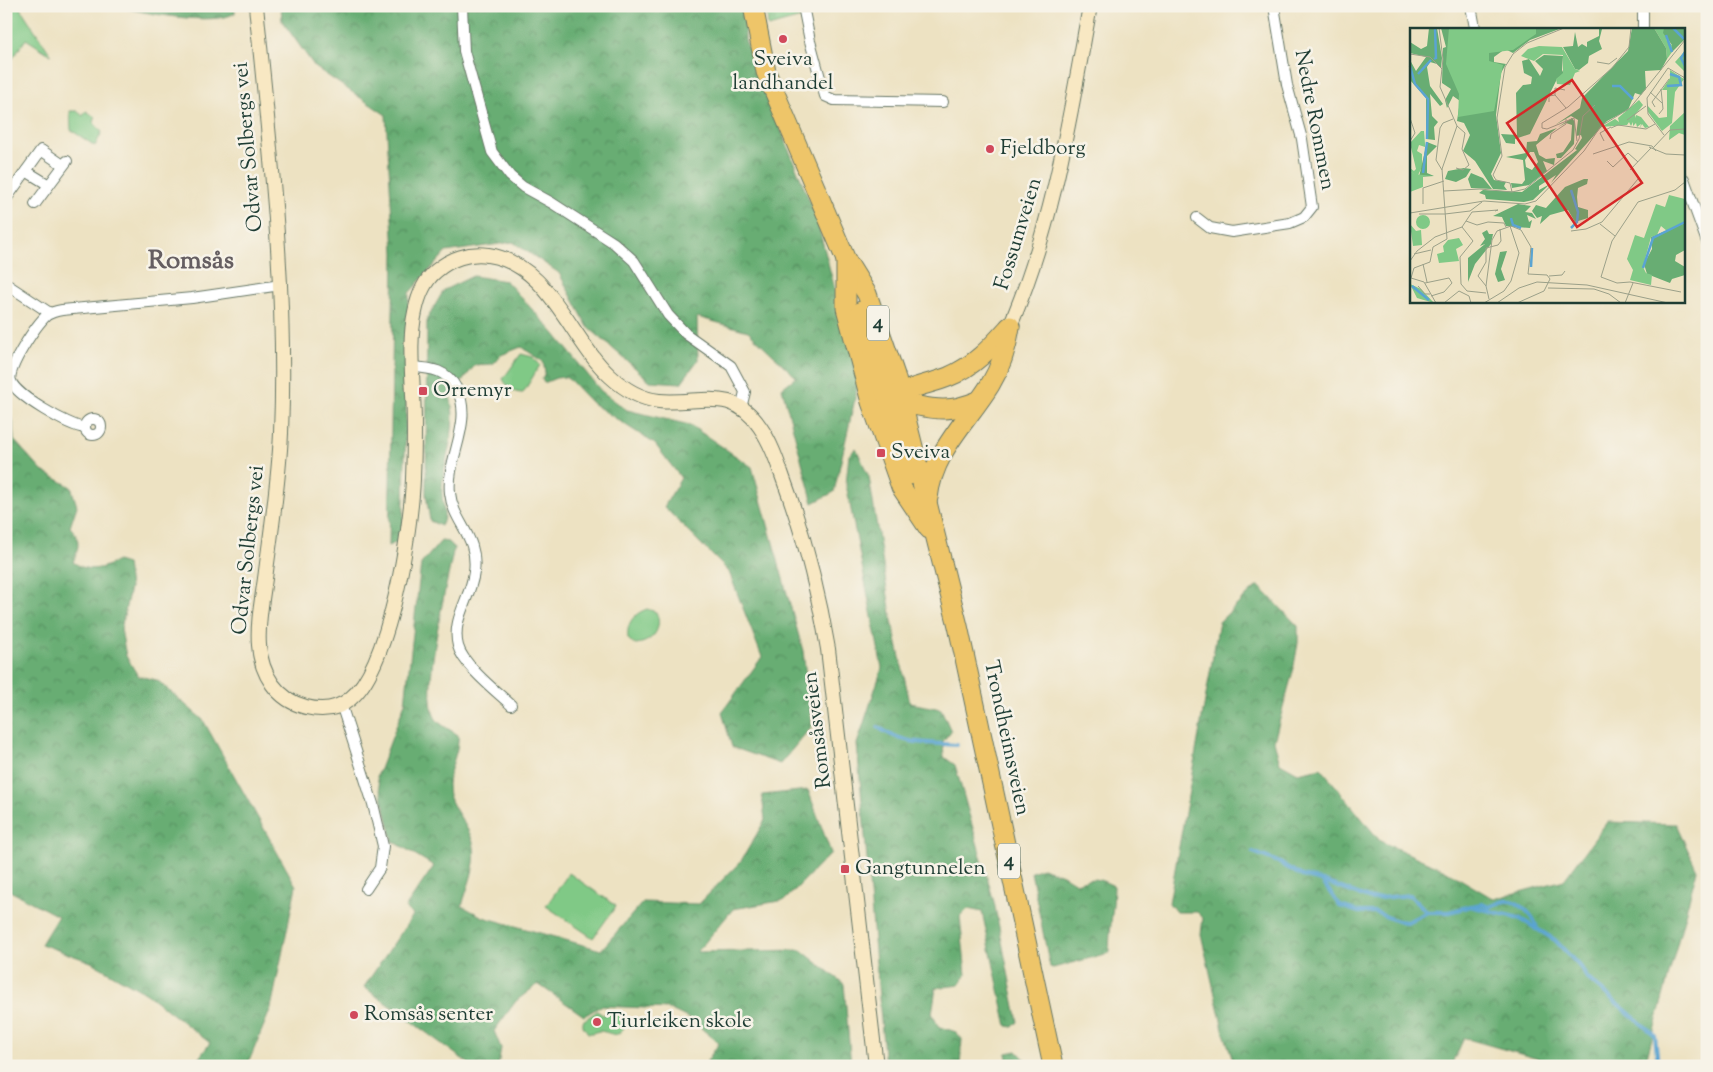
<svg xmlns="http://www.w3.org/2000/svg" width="1713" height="1072" viewBox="0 0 1713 1072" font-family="'Sorts Mill Goudy',serif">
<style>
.grass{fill:url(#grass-tufts);stroke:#50835d}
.forest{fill:url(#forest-crowns);stroke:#447554}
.green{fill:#80c986;stroke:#50835d}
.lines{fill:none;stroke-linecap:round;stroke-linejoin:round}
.stream{stroke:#5aa4d2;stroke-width:4}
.street-casing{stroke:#677766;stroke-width:12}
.secondary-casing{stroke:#677766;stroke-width:16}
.highway-casing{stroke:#677766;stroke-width:21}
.street{stroke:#fff;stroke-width:10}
.secondary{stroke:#f8e8c3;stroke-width:14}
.highway{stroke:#eec569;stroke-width:19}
.poi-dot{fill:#d1495b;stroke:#f7f3e8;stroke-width:2}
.labels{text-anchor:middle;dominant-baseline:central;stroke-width:5;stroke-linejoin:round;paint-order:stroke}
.shield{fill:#f7f3e8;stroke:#60746a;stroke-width:1}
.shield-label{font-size:20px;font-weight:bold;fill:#1f3d34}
.poi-label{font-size:21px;fill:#1f3d34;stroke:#f7f3e8;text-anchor:start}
.street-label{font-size:21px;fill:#1f3d34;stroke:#f7f3e8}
.district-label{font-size:26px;font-weight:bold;fill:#655e61;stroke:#f7f3e8}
.inset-river{fill:none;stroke:#5aa4d2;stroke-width:2.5}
.inset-road{fill:none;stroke:#9ba089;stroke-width:1}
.view{fill:#d62828;fill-opacity:0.15;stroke:#d62828;stroke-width:2.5}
.inset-edge{fill:none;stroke:#1f3d34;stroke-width:2.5}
</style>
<defs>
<pattern id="grass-tufts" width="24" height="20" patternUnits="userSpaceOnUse" patternTransform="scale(1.25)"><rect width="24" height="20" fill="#80c986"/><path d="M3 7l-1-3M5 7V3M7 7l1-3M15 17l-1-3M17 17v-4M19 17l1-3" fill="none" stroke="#68a46e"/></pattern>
<pattern id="forest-crowns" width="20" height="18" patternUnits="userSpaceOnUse" patternTransform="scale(1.25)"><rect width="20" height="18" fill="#68ad73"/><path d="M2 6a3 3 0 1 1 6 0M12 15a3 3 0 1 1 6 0" fill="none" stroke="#558e5f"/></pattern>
</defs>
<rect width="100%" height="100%" fill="#f7f3e8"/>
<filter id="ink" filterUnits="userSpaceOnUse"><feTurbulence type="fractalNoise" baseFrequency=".02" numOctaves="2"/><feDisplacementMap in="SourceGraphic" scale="10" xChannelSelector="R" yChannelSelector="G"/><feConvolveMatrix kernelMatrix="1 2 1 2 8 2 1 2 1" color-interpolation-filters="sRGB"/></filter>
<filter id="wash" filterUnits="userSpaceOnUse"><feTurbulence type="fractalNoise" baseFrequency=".0096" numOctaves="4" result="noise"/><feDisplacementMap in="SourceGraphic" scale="20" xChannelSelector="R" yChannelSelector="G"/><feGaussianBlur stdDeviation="1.12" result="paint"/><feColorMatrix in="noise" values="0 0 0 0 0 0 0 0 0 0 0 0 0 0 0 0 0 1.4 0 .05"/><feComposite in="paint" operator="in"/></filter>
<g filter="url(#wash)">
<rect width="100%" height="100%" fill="#ede2c2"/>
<polygon class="grass" points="766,6 803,6 805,17 768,27"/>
<g class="forest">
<path d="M115,6H235V13C214,27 140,12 115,6Z"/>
<polygon points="281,6 745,6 745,40 816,217 859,381 834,492 813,503 782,388 796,377 748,331 697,317 698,360 681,383 650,381 588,327 559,273 513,242 446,252 409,293 403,539 389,546 394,253 386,115 315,67 282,21"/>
<path d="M473,276L506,281L554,333L601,391L627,410L690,425L752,467L803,651L812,726L780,764L732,747L722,712L762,657L729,572L664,507L681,478L655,444L592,403L571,381L565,377L556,378L544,383L542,379L545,372L543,361L521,347L501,355L493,364L475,365L450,397C459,426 444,458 442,488C441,501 448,514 441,526L430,521L426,494L427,319L444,290Z"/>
<path d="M6,407L13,421L14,440L42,471L71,487L77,506L70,527C81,539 79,548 73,562C88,573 102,569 117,561L127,564L130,588L121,629L126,656L138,676L157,680L203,720L296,886L271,1008L247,1066H193L210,1043L147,994L91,962L41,944L58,916L6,889Z"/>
<polygon points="856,448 869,477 892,621 910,703 941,709 951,731 943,741 944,757 955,765 994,902 1018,1022 1013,1027 1007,1026 982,912 968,909 960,917 966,975 959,985 936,988 932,1013 938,1026 956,1032 962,1039 960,1066 885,1066 857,744 882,668 846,484 849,455"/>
<path d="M441,541L449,542L454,547C448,580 419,694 436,719C440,725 451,730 458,735C460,755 444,774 449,795C454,812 471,828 474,847C477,867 467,887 462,906L483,917L601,950L643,902L699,904L741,861L765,820L762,795L808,790L831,853L785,900L733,909L697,952L801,950L844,984L851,1066H708L707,1061L719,1043L690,1019L669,1009L601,1006L584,1016L538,984L516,1001L494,1031L501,1048L498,1066H472L364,987L413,915L405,908L434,866L393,841L377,777L405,703L421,564Z"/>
<polygon points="1258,585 1298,626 1298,643 1293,671 1274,741 1280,763 1298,773 1321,768 1380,841 1445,870 1494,899 1564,880 1607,822 1676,824 1697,870 1645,1064 1563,1066 1464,1038 1451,1066 1235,1066 1224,1033 1201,934 1203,918 1197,912 1176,912 1169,903 1219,622"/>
<path d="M1042,868L1063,875L1076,883C1094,877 1097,878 1114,886C1114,909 1109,930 1109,953L1053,968L1050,967L1031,872Z"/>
<polygon points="1017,1051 1024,1058 1025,1066 1006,1066 1007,1053"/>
</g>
<g class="green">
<polygon points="6,6 19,6 51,55 26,39 6,68"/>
<polygon points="70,111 77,111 83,116 86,111 95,117 93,122 102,132 95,146 71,130"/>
<path d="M521,354L533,357L540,365L523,393C512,393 508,388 503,379Z"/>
<path d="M647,609L656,612C664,629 651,644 634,644L628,639C626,624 633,614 647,609Z"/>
<polygon points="569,873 616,906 593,938 546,906"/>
<path d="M597,1011L603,1015L616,1012L627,1023C616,1041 615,1033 600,1031C596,1031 593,1034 588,1033L583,1026V1021Z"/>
</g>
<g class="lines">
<g class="stream">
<path d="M878,727C905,746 926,742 957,745"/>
<polyline points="1253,852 1278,862 1302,876 1322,881 1340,906 1359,912 1375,912 1397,921 1407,922 1427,912 1450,912 1470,906 1519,918 1555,940 1581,968 1587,978 1655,1035 1658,1066"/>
<polyline points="1322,881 1371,899 1410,895 1427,912"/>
<path d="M1472,906L1482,904L1489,907C1494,905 1500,902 1505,901C1519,899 1535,917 1537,929"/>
</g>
</g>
</g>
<g filter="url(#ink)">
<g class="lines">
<defs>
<g id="street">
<polyline points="462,6 464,51 492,152 510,176 523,187 552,203 614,243 634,261 668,315 686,334 731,366 745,392 741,408"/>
<polyline points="803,6 810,41 825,96 834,100 943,102"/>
<polyline points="1471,6 1475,28"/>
<polyline points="1643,12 1643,29"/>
<polyline points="26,171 41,150 63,165"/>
<polyline points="1684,179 1707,242"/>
<polyline points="6,199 26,171 49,185 67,161"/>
<polyline points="35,204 49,185"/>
<polyline points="1197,218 1210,228 1232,232 1290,223 1304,217 1312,207 1302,139 1287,85 1274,6"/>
<polyline points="6,284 50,313"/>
<path d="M412,367C432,368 447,370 457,389C474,423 446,458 450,493C453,523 479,536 474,572C471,598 451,619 458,646C463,665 496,691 511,705"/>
<circle cx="93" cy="427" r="8"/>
<path d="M85,428C69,426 16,396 11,381C6,369 37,324 47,315C52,312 56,311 62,310L192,298L281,285"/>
<polyline points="341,704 373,804 383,846 380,868 366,889"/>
</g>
<g id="secondary">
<path d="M256,6C270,148 287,290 281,433C279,479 272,525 266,571C263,596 257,621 259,645C261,674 277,700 306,707C322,711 338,709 350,699C390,667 411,529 413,479C414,451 415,423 413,395C412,367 409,339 415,312C418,297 424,281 436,271C450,259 469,252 488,255C550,264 569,338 610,376C623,388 641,399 659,401C699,405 732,385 760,427C771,443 777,461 783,478C804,534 818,590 828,649L876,1066"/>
<path d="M1010,326C1054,224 1070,115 1090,6"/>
</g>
<g id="highway">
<polyline points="753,6 766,72 846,260 867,294 895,375 958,626 1053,1066"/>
<polyline points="846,260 846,308 871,402 901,487 929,529"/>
<path d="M861,311L888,401C927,405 939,417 978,401"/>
<path d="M909,475L888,401C906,387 928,385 948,377C975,366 992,346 1010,326"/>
<path d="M928,498C933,451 967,422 990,385C1001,367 1007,347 1010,327"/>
</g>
</defs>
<use href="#street" class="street-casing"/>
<use href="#secondary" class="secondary-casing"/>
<use href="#highway" class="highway-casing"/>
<use href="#street" class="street"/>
<use href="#secondary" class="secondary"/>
<use href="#highway" class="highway"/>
</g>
</g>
<g class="poi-dot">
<circle cx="783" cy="39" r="5"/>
<circle cx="990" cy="149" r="5"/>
<rect x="418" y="386" width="10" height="10" rx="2.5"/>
<rect x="876" y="448" width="10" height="10" rx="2.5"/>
<rect x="840" y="864" width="10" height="10" rx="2.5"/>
<circle cx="354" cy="1015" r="5"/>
<circle cx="597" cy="1022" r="5"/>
</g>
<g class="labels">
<g class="shield">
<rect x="867" y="305.5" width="22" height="35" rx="4"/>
<rect x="998" y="843.5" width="22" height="35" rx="4"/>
</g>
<g class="shield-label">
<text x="878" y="323">4</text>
<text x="1009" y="861">4</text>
</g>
<g class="poi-label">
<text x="783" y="60" text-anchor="middle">Sveiva<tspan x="783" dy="24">landhandel</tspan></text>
<text x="1000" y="149">Fjeldborg</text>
<text x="433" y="391">Orremyr</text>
<text x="891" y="453">Sveiva</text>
<text x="855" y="869">Gangtunnelen</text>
<text x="364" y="1015">Romsås senter</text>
<text x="607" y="1022">Tiurleiken skole</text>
</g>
<g class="street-label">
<text transform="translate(1314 120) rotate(79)">Nedre Rommen</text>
<text transform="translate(249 147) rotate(-95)">Odvar Solbergs vei</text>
<text transform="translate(1019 234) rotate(-73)">Fossumveien</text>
<text transform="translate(249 550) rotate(-84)">Odvar Solbergs vei</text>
<text transform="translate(818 730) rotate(-97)">Romsåsveien</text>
<text transform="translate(1006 738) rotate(78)">Trondheimsveien</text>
</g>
<g class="district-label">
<text x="191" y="261">Romsås</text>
</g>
</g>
<g transform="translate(1410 28)">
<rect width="275" height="275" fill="#ede2c2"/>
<path d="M244,0H254L257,13L262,17V24L257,31L256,20ZM275,23V44L265,34ZM229,72L233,77L225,87V90L226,87L231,89L239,99L235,100L232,96L230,100L231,96L227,99L226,95L223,98V94L221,98L219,94L217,97L191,99L205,91L209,94L208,90ZM11,103H14L15,116V119L9,117L7,123L12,126V139L7,149L0,143V140L4,143L6,141L0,115Z" fill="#80c986"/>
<path d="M19,0H27L32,30L31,40L21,30L27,36L20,34L17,39L20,58L33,76L30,78L20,66L22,88L28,94L24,99L25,112L16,111V70L0,52V32L6,43L16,29L0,25V14L11,21L17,18ZM31,0H152L120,12L103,25L95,21L84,29V34L96,36L91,45L86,87L91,125L81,146L84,152L96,154L94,158L97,162L83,161L65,133L53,123L60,107L54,95L47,93L50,73L43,68L37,80L35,72L41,61L32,55L33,20L36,19ZM222,0H244L256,20L257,31L251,42L235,43L236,61L231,67L225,65L218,82L197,93L141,155L146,147L129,158V162L140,156L123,172L114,174L76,171L75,167L69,165L73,162L112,164L167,122L165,121L172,110L171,107L166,108L168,92L161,88L145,97L170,80L172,70L218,23ZM254,0H275V11L262,24V17L253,5ZM189,1H192L189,13L192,21L179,28L178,35L169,42L165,41L153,19L163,18L165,4L168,19L172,16L177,19V14L189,8ZM134,27L153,28L152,42L154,46L147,51L120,106L105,111V116L96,115L91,106L107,107L106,65L113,57L121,56L122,49L114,45L112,33L119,31L130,48L133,41L125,33ZM162,90L165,94L164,116L151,130H147L146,126L153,124L161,112L162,97L156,95L148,99ZM147,100L126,117L129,127L136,131L145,130L144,137L133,133L137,143L119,157L102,160L101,155L112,156L115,152L113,132L96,129L116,125L117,114L127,113L130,106ZM120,124H124L128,134L122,142L116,139L115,132ZM17,114L27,118L17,128V145L24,148L9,149ZM54,140L61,141L56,149L46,154L35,151L38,143ZM61,145L73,150L82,161L61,160L58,151ZM174,151H178L177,156L168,160L167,169L168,179L178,182V190L165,194L158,182L140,187L130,196L132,188L127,190L122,183L126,177L136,180L155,159ZM108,176L121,178L115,184L122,185L126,191L117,187L119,194L122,192L120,200L96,198L92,189L83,188ZM275,195V222L266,227L265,233L275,239V247L262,251L260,255L237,246L234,236L242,221L241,209ZM77,202L79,206H83L81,216L65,236L58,254V230L75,216L70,218L75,211L72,205ZM97,223L91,241L95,252L88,254L85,246L90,224Z" fill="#68ad73" fill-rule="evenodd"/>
<path d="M49,210L53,217L46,221L49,233L29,235L27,226L34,224L33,218L38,212Z" fill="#80c986"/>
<path d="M39,0H126V6L103,22L79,25V33L93,37L84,83L48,89L49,66L36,36ZM129,18L152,19L165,41L170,43L165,45L160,57L147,56L146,51L153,45V27L133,26L124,33L111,28L118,21ZM260,42L274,51L265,64L262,95L252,103L238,84L237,77L249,90L257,89V62H252L260,50ZM275,84V107L269,105L259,112L260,98ZM0,143L4,146L23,148H13V159L0,164ZM259,167L275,171V194L257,203L251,198L247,207L241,209L233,239L236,245L242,247L241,257L220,252L223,242L217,231L225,207L234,210L246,176L255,179ZM6 194a7 7 0 1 1 14 0a7 7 0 1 1-14 0ZM0,196L6,203L11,202L12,217L3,218ZM0,256L11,261L24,275L7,270Z" fill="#80c986"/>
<path class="inset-river" d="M263,0L274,11M256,7L262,24M275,24L271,30L275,38M24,31L26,30L25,0M0,38L5,56L18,71L17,111M8,46L21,32M202,58H210L223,71M257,58L271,57L269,49L260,46M13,145L17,114M101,190L103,197L111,200M161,200L167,194L168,184L161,162M121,239L122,220M233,240L243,210L275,194M2,258L19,272"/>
<path class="inset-road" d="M0,26L20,29L32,41M187,34L199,36L207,30M240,64L252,75M145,67V60L155,62M139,74V68L145,67L156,80M245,79L242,74L259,51M249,86L253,81L251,61M0,90L5,105L0,113M217,92L236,78M201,100L208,97L236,101L245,96M254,107L238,86L237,70L258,40L275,50M140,111L141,106L156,96V91M167,113L164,90L137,101L132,100V95L158,79L202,40L219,19L221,0M194,113L190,105L201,99M239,119L256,126L275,127M243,120L260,102L275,101M183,126L219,114L242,118L246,123M197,133L203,139L218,125L228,134M46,140L53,142L59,137L52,121L55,105L47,98M32,142L26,132L30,100L33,95L43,91M220,142L241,120M34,163L70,161L102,164L115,161L163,122L169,111L173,88L185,77M102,164L100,155L86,152L83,147L92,128L87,90L95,39L103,26L117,15L154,0M13,176V160L34,153M0,185L74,173L115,176L126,173L174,123L191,98L220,80L275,12M9,186H35M35,186L60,183L72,174M56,193L67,197L78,194L94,195L96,199M190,196L205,208M52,199L63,213L50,229L51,256L57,263L76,265M161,203L176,201L192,194L228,151M4,226L21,222M0,233L7,223L25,209L52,199L62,184L88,182L85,183M13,236L17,254M139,248L152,247L155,243M1,250L4,240L20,234L23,219L37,211L32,141L47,98L30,59L33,31L29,0M1,250L14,254L26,275M15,255L39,250L42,255M8,258L15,266H20M76,258L68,248L76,234V220L88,217L91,213L90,201M138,260L184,261L199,266L211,275M271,264L220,254L207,255L191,249L202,213L228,174L265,162L275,154M21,268L34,264L42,255M79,271L76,258L82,212L87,203L101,198L111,202L121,219L118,246L137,247L140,251L134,263L107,275M34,275L49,263L59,268L61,275M74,275L94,263L101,253L109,225L100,198M87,275L109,260L127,254L177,257L258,275M215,275L223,255"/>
<path class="view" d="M162,52L232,155L167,199L97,95Z"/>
<rect width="275" height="275" class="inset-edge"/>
</g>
<rect width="1713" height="1072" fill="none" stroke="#f7f3e8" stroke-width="25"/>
</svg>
